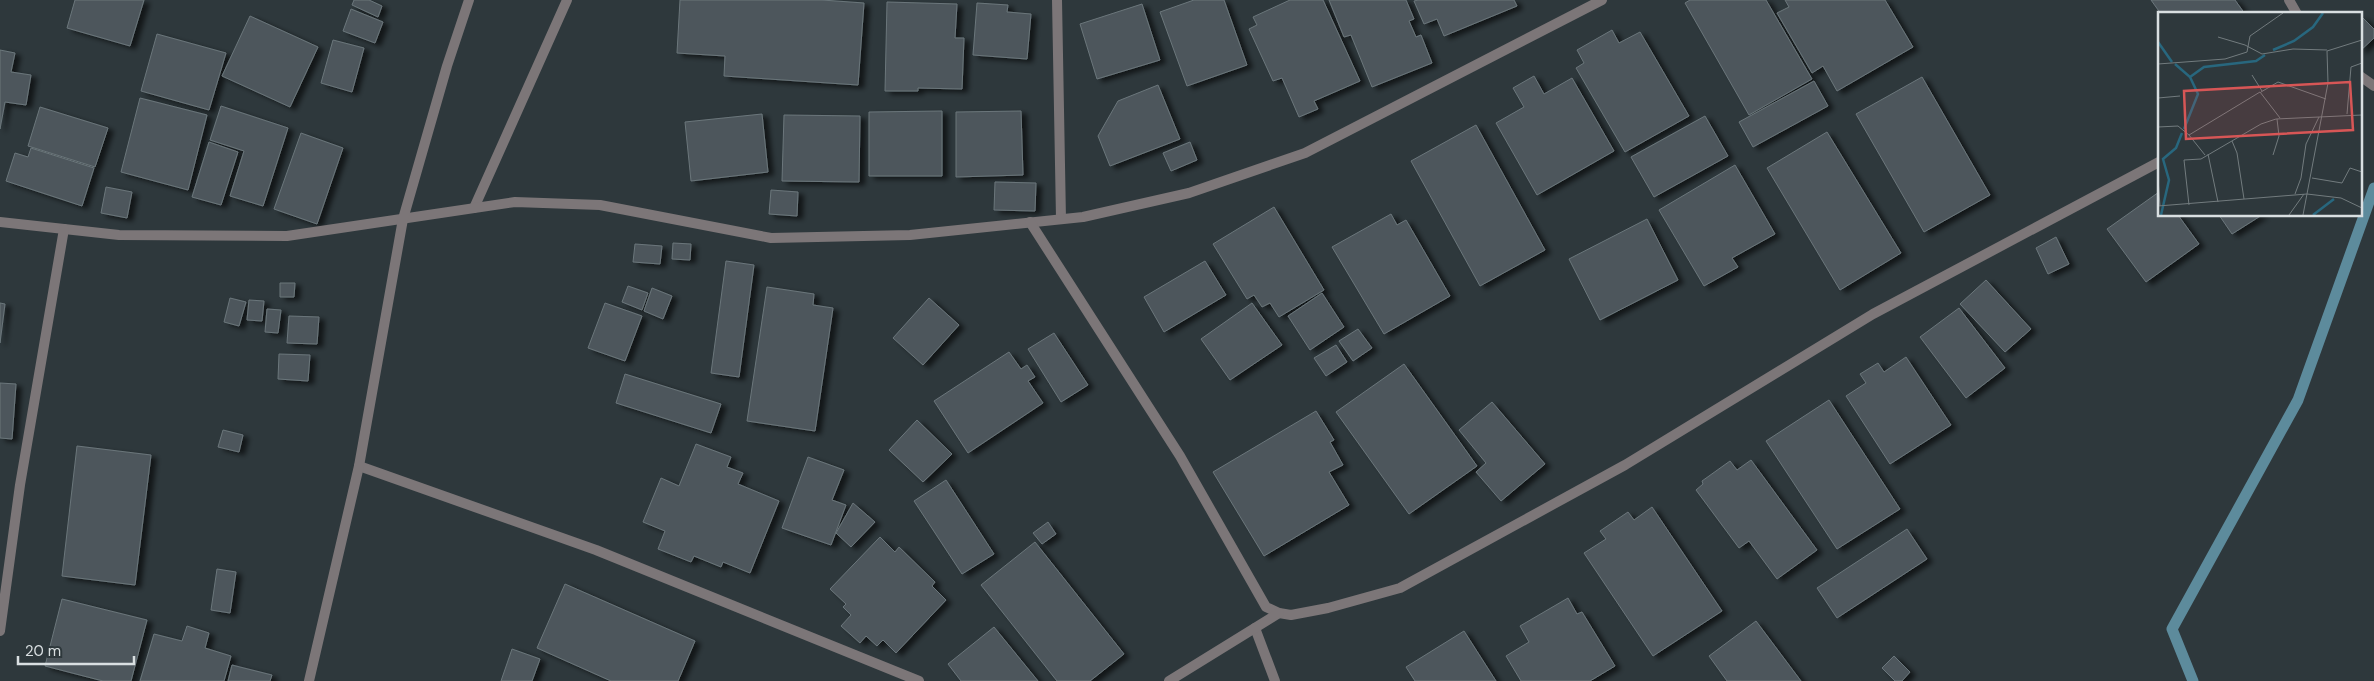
<svg xmlns="http://www.w3.org/2000/svg" width="2374" height="681" viewBox="0 0 2374 681" font-family="'DM Sans',sans-serif">
<style>
.lines{fill:none;stroke-linecap:round;stroke-linejoin:round}
.stream{stroke:#5d8b9c;stroke-width:11}
.building{fill:#4d575c;stroke:#6b767b;filter:url(#shadow)}
.street{stroke:#7c7678;stroke-width:10}
.inset-river{fill:none;stroke:#28677e;stroke-width:2.5}
.inset-road{fill:none;stroke:#727b7e;stroke-width:1}
.view{fill:#d75656;fill-opacity:0.15;stroke:#d75656;stroke-width:2.5}
.inset-edge{fill:none;stroke:#d9dfe1;stroke-width:2.5}
</style>
<defs>
<filter id="shadow"><feDropShadow dx="5.5" dy="3" stdDeviation="2.5" flood-color="#0009"/></filter>
</defs>
<rect width="100%" height="100%" fill="#2e383c"/>
<g class="lines">
<polyline class="stream" points="2193,681 2172,629 2298,400 2374,188"/>
</g>
<g class="building">
<polygon points="75,0 144,0 130,46 67,28"/>
<polygon points="354,0 369,0 382,6 378,17 352,5"/>
<polygon points="680,0 822,0 864,3 858,85 724,76 725,56 677,53"/>
<polygon points="1194,0 1224,0 1247,65 1187,86 1160,12"/>
<polygon points="1290,0 1323,0 1360,81 1314,101 1318,109 1299,117 1282,78 1273,81 1249,29 1257,25 1253,17"/>
<polygon points="1329,0 1406,0 1414,19 1409,21 1416,37 1421,35 1432,63 1372,87 1351,35 1344,37"/>
<polygon points="1418,0 1514,0 1517,6 1444,36 1437,19 1424,24 1414,1"/>
<polygon points="1690,0 1766,0 1812,79 1749,115 1685,3"/>
<polygon points="1785,0 1885,0 1913,47 1837,91 1823,66 1812,73 1777,13 1789,7"/>
<polygon points="2151,0 2235,0 2245,14 2161,14"/>
<polygon points="887,2 957,4 955,38 964,38 962,89 918,88 918,91 885,91"/>
<polygon points="977,3 1008,5 1007,12 1031,14 1027,59 973,55"/>
<polygon points="1142,4 1160,60 1097,79 1080,24"/>
<polygon points="351,9 383,22 375,43 343,31"/>
<polygon points="250,16 318,47 290,107 222,76"/>
<polygon points="2361,16 2374,29 2374,38 2360,51"/>
<polygon points="1612,30 1619,43 1640,32 1689,116 1625,152 1576,68 1584,63 1577,50"/>
<polygon points="157,34 226,53 209,110 141,91"/>
<polygon points="333,40 364,48 352,92 321,83"/>
<polygon points="0,50 15,53 11,72 31,75 26,105 5,102 0,129"/>
<polygon points="1534,76 1544,94 1572,78 1614,151 1537,195 1496,123 1524,107 1513,88"/>
<polygon points="1922,77 1990,195 1924,232 1856,114"/>
<polygon points="1814,81 1828,106 1753,147 1739,122"/>
<polygon points="1158,85 1180,139 1110,166 1098,136 1118,101"/>
<polygon points="140,98 207,115 188,190 121,172"/>
<polygon points="221,106 288,128 263,206 230,196 244,151 210,140"/>
<polygon points="40,107 108,128 95,167 28,146"/>
<polygon points="942,111 942,176 869,176 869,112"/>
<polygon points="1021,111 1023,175 956,177 956,112"/>
<polygon points="762,114 768,172 691,181 685,122"/>
<polygon points="784,115 860,116 859,182 782,181"/>
<polygon points="1705,116 1728,156 1654,197 1631,157"/>
<polygon points="1476,125 1545,250 1480,286 1411,161"/>
<polygon points="1827,132 1901,253 1840,290 1767,168"/>
<polygon points="301,133 343,148 317,224 274,209"/>
<polygon points="209,142 238,152 221,205 192,197"/>
<polygon points="1190,142 1197,160 1171,171 1163,153"/>
<polygon points="31,148 94,168 82,206 6,181 15,153 28,157"/>
<polygon points="1735,165 1775,234 1732,258 1738,267 1704,286 1659,210"/>
<polygon points="995,182 1036,183 1035,211 994,210"/>
<polygon points="106,187 132,192 127,218 101,213"/>
<polygon points="771,190 798,192 797,216 769,214"/>
<polygon points="2159,192 2159,215 2178,215 2199,244 2146,282 2107,229"/>
<polygon points="1274,207 1324,290 1279,317 1270,303 1262,307 1254,295 1247,299 1213,244"/>
<polygon points="1391,214 1397,225 1406,220 1450,296 1384,334 1332,247"/>
<polygon points="2219,215 2262,215 2232,234"/>
<polygon points="1647,219 1678,280 1600,320 1569,259"/>
<polygon points="2056,237 2069,264 2048,274 2036,248"/>
<polygon points="673,243 691,244 690,260 672,259"/>
<polygon points="635,244 662,246 660,264 633,262"/>
<polygon points="726,261 754,265 739,377 711,373"/>
<polygon points="1205,261 1226,295 1164,332 1144,297"/>
<polygon points="1986,280 2031,329 2005,352 1960,304"/>
<polygon points="280,283 295,283 294,297 280,297"/>
<polygon points="628,286 648,293 642,310 622,302"/>
<polygon points="767,287 814,294 813,305 833,308 815,431 747,421"/>
<polygon points="652,288 672,296 663,319 644,311"/>
<polygon points="1322,293 1344,327 1310,350 1288,316"/>
<polygon points="230,298 246,302 239,326 224,322"/>
<polygon points="929,298 959,325 923,365 893,338"/>
<polygon points="249,300 264,301 262,321 247,320"/>
<polygon points="0,303 5,304 0,343"/>
<polygon points="605,303 642,316 625,361 588,348"/>
<polygon points="1252,303 1282,345 1230,380 1201,339"/>
<polygon points="1959,308 2005,368 1966,398 1920,337"/>
<polygon points="267,309 281,310 278,333 265,332"/>
<polygon points="289,316 319,317 317,344 287,343"/>
<polygon points="1358,329 1372,348 1353,361 1339,341"/>
<polygon points="1054,333 1088,385 1061,402 1028,349"/>
<polygon points="1336,345 1347,362 1326,376 1314,358"/>
<polygon points="1009,352 1021,369 1027,365 1035,377 1028,381 1043,403 968,453 934,401"/>
<polygon points="279,354 310,355 308,381 278,379"/>
<polygon points="1906,357 1951,425 1890,464 1846,396 1866,383 1860,374 1878,363 1884,372"/>
<polygon points="1404,364 1477,466 1409,514 1336,412"/>
<polygon points="625,374 721,404 711,433 616,403"/>
<polygon points="0,383 16,384 12,439 0,438"/>
<polygon points="1829,400 1900,509 1837,549 1766,441"/>
<polygon points="1492,402 1545,464 1501,501 1476,472 1486,463 1459,430"/>
<polygon points="1316,411 1334,440 1330,442 1343,465 1329,472 1349,505 1264,556 1213,472"/>
<polygon points="917,420 952,454 923,482 889,450"/>
<polygon points="223,430 243,435 239,452 218,447"/>
<polygon points="696,444 731,457 727,467 743,473 738,484 779,501 750,573 723,562 721,567 694,556 691,562 658,549 665,531 643,522 661,478 679,486"/>
<polygon points="77,446 151,455 135,585 62,576"/>
<polygon points="808,457 844,470 832,500 846,505 831,545 782,528"/>
<polygon points="1751,460 1817,550 1777,579 1749,541 1739,548 1696,490 1703,484 1702,481 1730,461 1737,470"/>
<polygon points="946,480 994,554 962,574 914,501"/>
<polygon points="853,503 875,522 851,547 836,533"/>
<polygon points="1652,507 1722,611 1653,656 1584,553 1606,539 1600,531 1628,512 1634,520"/>
<polygon points="1048,522 1056,534 1042,544 1033,533"/>
<polygon points="1907,529 1927,559 1837,618 1817,588"/>
<polygon points="880,537 895,552 899,547 935,582 932,586 946,600 896,653 883,640 877,646 866,636 860,643 841,626 851,615 843,607 846,604 830,589"/>
<polygon points="1035,542 1124,654 1090,681 1057,681 981,585"/>
<polygon points="217,569 236,572 230,613 211,610"/>
<polygon points="565,584 695,641 678,681 611,681 537,648"/>
<polygon points="1568,598 1577,614 1582,612 1615,666 1590,681 1521,681 1506,656 1529,642 1520,626"/>
<polygon points="62,599 147,620 131,681 103,681 45,666"/>
<polygon points="1756,621 1801,681 1727,681 1709,656"/>
<polygon points="187,626 209,633 205,648 231,656 224,681 140,681 154,634 182,641"/>
<polygon points="994,627 1038,681 961,681 948,664"/>
<polygon points="1464,631 1496,681 1415,681 1406,667"/>
<polygon points="512,649 540,659 532,681 501,681"/>
<polygon points="1894,656 1910,672 1902,681 1895,681 1882,668"/>
<polygon points="232,665 272,675 270,681 228,681"/>
</g>
<g class="lines">
<g class="street">
<polyline points="1057,0 1061,219"/>
<polyline points="2289,0 2297,14"/>
<polyline points="2360,76 2374,86"/>
<polyline points="474,208 567,0"/>
<polyline points="0,222 119,235 287,236 515,202 600,205 771,238 910,235 1083,217 1189,193 1305,153 1602,0"/>
<polyline points="1030,222 1180,456 1266,607 1279,613 1291,615 1328,608 1400,588 1625,465 1873,314 2159,162"/>
<polyline points="359,466 596,550 919,681"/>
<polyline points="1255,628 1275,681"/>
<polyline points="0,631 20,485 64,229"/>
<polyline points="309,681 359,466 403,219 447,66 469,0"/>
<polyline points="1169,681 1279,613"/>
</g>
</g>
<g transform="translate(2158 12)">
<rect width="204" height="204" fill="#2e383c"/>
<path class="inset-river" d="M0,30L14,50M115,38L136,29L155,15L165,1M17,52L32,65L40,82L26,117M32,65L46,55L98,49L107,43M3,203L11,168L5,147L18,136L24,121M155,203L176,187"/>
<path class="inset-road" d="M60,25L87,33L104,42L135,37L169,38M0,52L67,47L89,40L92,24L125,1M94,63L104,79M103,80L120,70L168,87M0,86L22,84M189,102L193,55L204,51M0,115L20,114L31,123L47,143M31,123L102,80L122,106M74,129L79,141L86,187M50,142L60,190M115,143L121,124L119,107M0,166L2,194M154,166L184,171L192,156L204,160M137,182L143,166L148,132L161,105M31,193L26,148L43,147L103,112L118,107L204,103M0,194L149,182L183,186L204,196M131,203L146,182M145,203L170,71L169,39L204,28"/>
<path class="view" d="M192,70L195,118L28,127L26,79Z"/>
<rect width="204" height="204" class="inset-edge"/>
</g>
<path d="M18 656v8h116v-8" fill="none" stroke="#d9dfe1" stroke-width="2.5"/>
<text x="25" y="656" font-size="15" fill="#d9dfe1" stroke="#2e383c" stroke-width="4" paint-order="stroke">20 m</text>
</svg>
